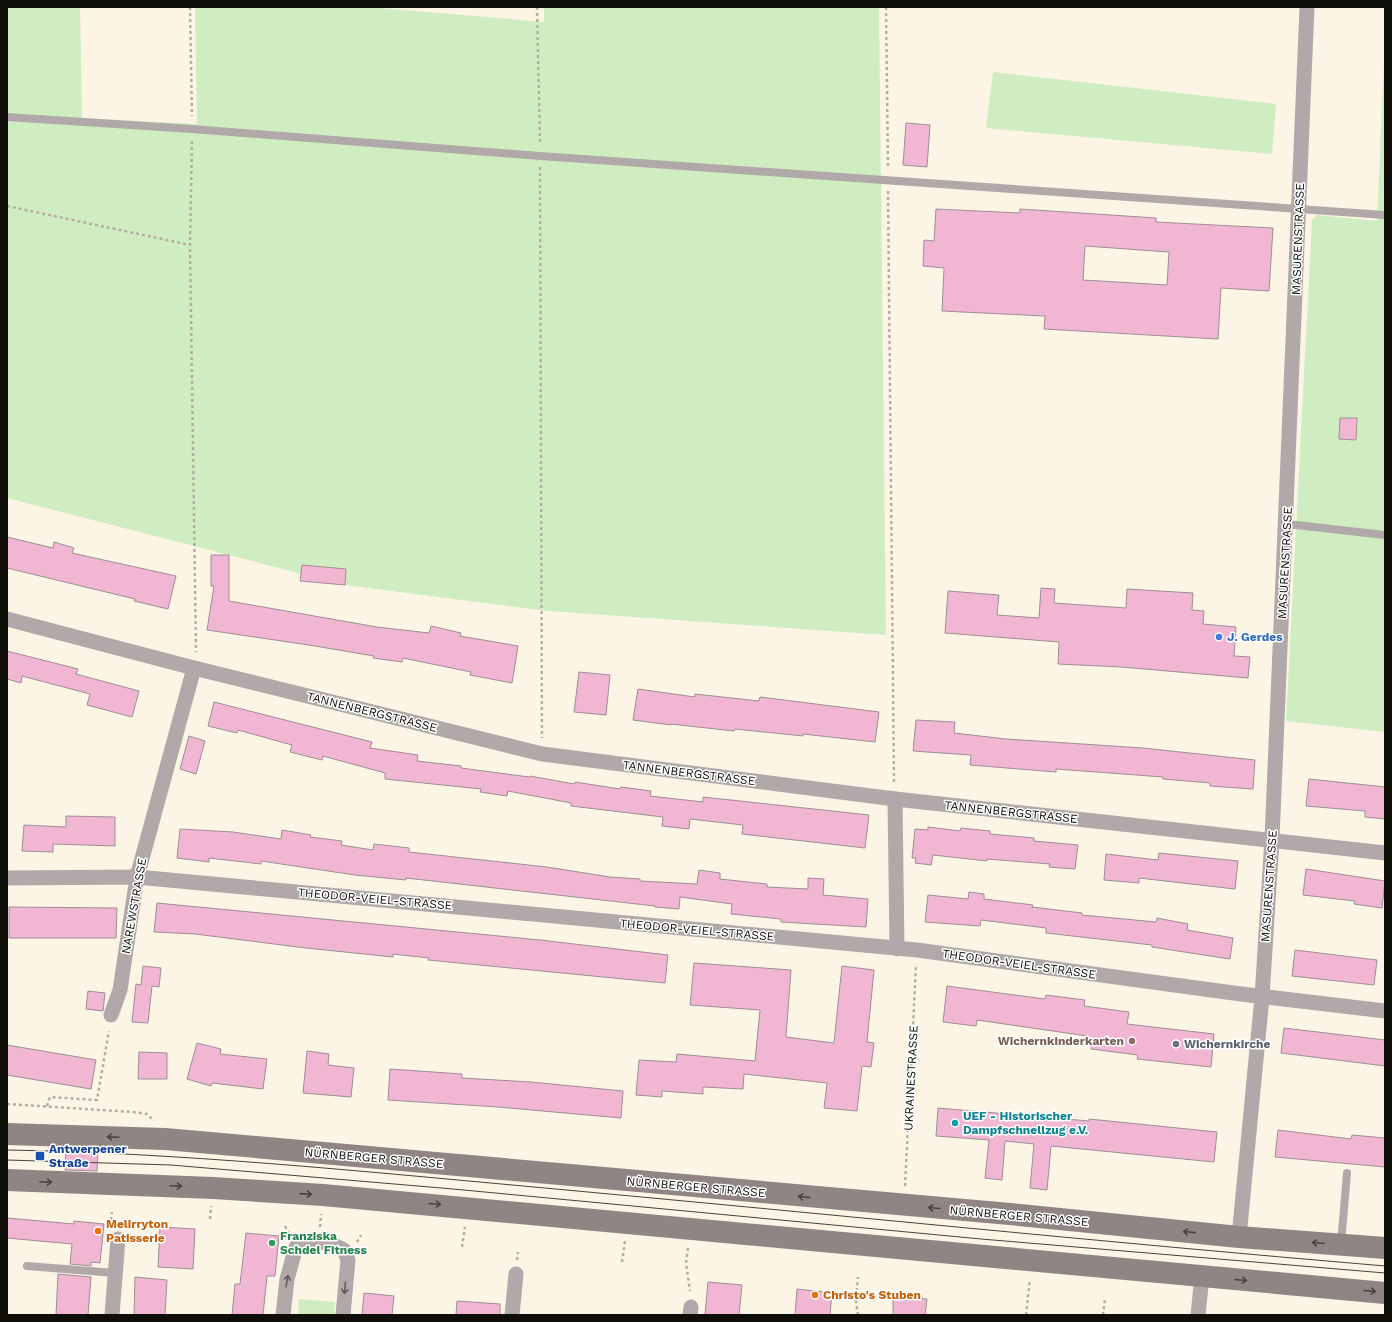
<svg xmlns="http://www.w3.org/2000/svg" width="1392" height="1322" viewBox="0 0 1392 1322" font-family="'Work Sans',sans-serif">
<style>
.green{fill:#cfedc0}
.building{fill:#f1b6d2;stroke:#9d8e95;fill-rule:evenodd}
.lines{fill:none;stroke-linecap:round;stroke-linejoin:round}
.path{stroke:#b4aea2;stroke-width:2.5;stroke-dasharray:3 3;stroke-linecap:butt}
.lane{stroke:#b1a9a9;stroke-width:8}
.street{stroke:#b1a9a9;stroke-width:15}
.secondary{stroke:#908584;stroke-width:22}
.tram{stroke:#46433c;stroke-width:1}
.oneway{stroke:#4a4440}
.oneway2{stroke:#605c59}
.shop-dot{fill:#3f7fe0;stroke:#fff;stroke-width:1.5}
.education-dot{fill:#8d6e63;stroke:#fff;stroke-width:1.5}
.worship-dot{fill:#6b7280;stroke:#fff;stroke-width:1.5}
.culture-dot{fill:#0f9aa8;stroke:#fff;stroke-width:1.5}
.transit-dot{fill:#1a4fb4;stroke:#fff;stroke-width:1.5}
.food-dot{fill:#e8710a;stroke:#fff;stroke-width:1.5}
.leisure-dot{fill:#2e9e5b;stroke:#fff;stroke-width:1.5}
.labels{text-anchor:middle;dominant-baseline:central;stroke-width:3;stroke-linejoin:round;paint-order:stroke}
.street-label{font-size:12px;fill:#100e09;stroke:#fff}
.shop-label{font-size:12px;font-weight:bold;fill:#366cbe;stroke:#fff;text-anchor:start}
.education-label{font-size:12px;font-weight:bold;fill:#785e54;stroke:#fff;text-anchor:end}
.worship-label{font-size:12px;font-weight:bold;fill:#5b616d;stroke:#fff;text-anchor:start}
.culture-label{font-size:12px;font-weight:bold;fill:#0d838f;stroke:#fff;text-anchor:start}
.transit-label{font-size:12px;font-weight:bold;fill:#164399;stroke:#fff;text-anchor:start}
.food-label{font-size:12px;font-weight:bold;fill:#c56008;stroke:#fff;text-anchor:start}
.leisure-label{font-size:12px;font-weight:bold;fill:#27864d;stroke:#fff;text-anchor:start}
</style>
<rect width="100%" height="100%" fill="#fcf5e6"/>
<g class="green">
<polygon points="7,7 80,7 82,118 197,124 195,7 367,7 544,22 544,7 879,7 886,635 548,611 345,585 7,498"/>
<polygon points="1385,40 1385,732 1286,721 1312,220 1317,215 1377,221"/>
<polygon points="993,72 1276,104 1272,154 986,128"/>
<polygon points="299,1299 335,1302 334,1315 298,1315"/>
</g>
<g class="building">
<polygon points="906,123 930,125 927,167 903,165"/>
<path d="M936,209L1020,213V209L1156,218V222L1273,228L1269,291L1221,288L1218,339L1044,329L1045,316L942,311L944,268L923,266L924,240L934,241ZM1085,246L1169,252L1167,285L1083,280Z"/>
<polygon points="1340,418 1357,418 1356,440 1339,439"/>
<polygon points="7,537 53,548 54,542 74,548 72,553 176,576 168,609 134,601 135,599 7,568"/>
<polygon points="211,555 229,555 229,601 377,627 429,633 431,626 461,633 460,636 518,646 512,683 470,675 471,672 403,658 402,662 373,658 374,656 309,645 207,630 214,586 211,586"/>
<polygon points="302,565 346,569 345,585 300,581"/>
<polygon points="1041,588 1055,589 1054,603 1126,608 1127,589 1193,593 1192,610 1204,611 1203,624 1236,627 1234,656 1250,657 1248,678 1121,667 1058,664 1059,642 945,633 948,591 999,595 997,615 1039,618"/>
<polygon points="7,651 78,669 76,674 139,691 132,717 87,705 90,694 22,676 21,683 7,679"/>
<polygon points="579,672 610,675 606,715 574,712"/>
<polygon points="638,689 695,697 695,694 759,701 760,697 879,712 875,742 803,734 803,736 735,729 734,731 671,724 671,725 633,720"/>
<polygon points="214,702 372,742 370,748 418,755 417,761 461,766 461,768 529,777 530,776 574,784 575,782 620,789 621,787 651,791 650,796 703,802 703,797 869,815 865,848 742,834 743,825 690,819 689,829 662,826 663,817 571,806 571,803 508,791 507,796 480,792 481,789 385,779 385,773 323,756 322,760 290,752 292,745 238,730 237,733 208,726"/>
<polygon points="916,720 955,722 954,733 1006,739 1143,748 1255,760 1253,789 1210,786 1210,783 1163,779 1163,777 1056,769 1056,772 970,765 971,755 913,751"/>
<polygon points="189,736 205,741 196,774 180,769"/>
<polygon points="1309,779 1385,787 1385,819 1365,817 1365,811 1306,806"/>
<polygon points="66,816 115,817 115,846 53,844 53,852 22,851 24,825 66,827"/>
<polygon points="928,827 960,831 961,828 990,831 990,834 1034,838 1034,841 1078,845 1075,869 1049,867 1050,864 987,859 987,861 933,855 931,865 915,863 916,858 912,858 915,829 928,830"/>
<polygon points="180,829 233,832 281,839 282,830 311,835 310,837 342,841 341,845 373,850 374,844 409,848 409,852 547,867 610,877 640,879 640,881 697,884 699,870 720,873 720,879 767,884 767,887 808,889 808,878 824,879 823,895 868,899 866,927 781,922 781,919 731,914 732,904 680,897 679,909 655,907 655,906 406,878 406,880 355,875 261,861 261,864 209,858 209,862 177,858"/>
<polygon points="1159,853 1238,861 1235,889 1139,878 1139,883 1104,880 1106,854 1158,860"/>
<polygon points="1306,869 1385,881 1382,908 1354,904 1355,901 1303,895"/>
<polygon points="969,892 984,894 984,899 1033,905 1032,907 1082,913 1082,915 1156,922 1157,918 1188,924 1187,930 1233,938 1230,959 1152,947 1152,945 1046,933 1046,928 981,920 980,926 925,922 928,895 968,899"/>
<polygon points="157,903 540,940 668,955 665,983 428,960 429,958 393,954 393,957 306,948 195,934 154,932"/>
<polygon points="9,907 117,908 116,938 9,938"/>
<polygon points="1295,950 1377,960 1374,985 1292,976"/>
<polygon points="694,963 791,970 786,1037 834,1043 842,966 874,970 867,1042 874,1043 871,1067 862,1066 857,1111 824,1108 827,1083 744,1074 743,1089 703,1087 703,1094 662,1091 662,1097 636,1095 639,1060 676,1062 677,1054 755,1061 760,1010 690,1005"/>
<polygon points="143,966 161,968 159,987 152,986 148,1023 132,1022 136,984 141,985"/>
<polygon points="947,986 1045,999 1046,995 1085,1000 1084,1006 1129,1012 1127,1024 1214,1034 1211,1067 1137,1059 1138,1055 1091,1049 1092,1040 1087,1040 1087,1036 977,1020 976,1026 943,1022"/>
<polygon points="88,991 105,993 103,1011 86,1009"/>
<polygon points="1284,1028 1385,1040 1385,1066 1281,1053"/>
<polygon points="197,1043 221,1049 220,1054 267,1059 263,1089 212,1083 211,1086 187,1079"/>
<polygon points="7,1045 96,1060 91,1089 7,1075"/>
<polygon points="307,1051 329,1054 328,1065 354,1068 351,1097 303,1093"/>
<polygon points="139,1052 167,1053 167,1079 138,1079"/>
<polygon points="390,1069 462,1074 462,1078 531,1082 623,1091 621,1118 498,1107 388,1100"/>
<polygon points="938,1108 1089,1121 1089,1119 1217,1132 1214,1162 1051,1146 1047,1190 1030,1188 1034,1144 1005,1141 1002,1180 985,1178 989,1140 936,1136"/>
<polygon points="1278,1130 1351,1139 1352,1135 1385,1138 1385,1167 1275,1157"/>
<polygon points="66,1148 98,1149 97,1171 65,1170"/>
<polygon points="7,1218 74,1224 74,1221 104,1224 100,1263 91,1262 91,1266 70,1264 72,1244 7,1238"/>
<polygon points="160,1227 195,1229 193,1269 158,1267"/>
<polygon points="246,1233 279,1236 275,1276 267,1276 263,1315 232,1315 235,1284 240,1284"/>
<polygon points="58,1274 91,1277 88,1315 56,1315"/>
<polygon points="135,1277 167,1280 165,1315 134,1315"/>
<polygon points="708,1282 742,1285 739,1315 705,1315"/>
<polygon points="797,1289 832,1293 830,1315 795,1315"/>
<polygon points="364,1293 394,1296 392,1315 362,1315"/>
<polygon points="893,1297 927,1299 925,1315 893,1315"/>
<polygon points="457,1301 500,1304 500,1315 456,1315"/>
</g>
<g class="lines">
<g class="path">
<polyline points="190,7 192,116"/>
<polyline points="537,7 540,144"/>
<polyline points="886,7 888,168"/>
<polyline points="192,141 190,245 196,652"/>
<polyline points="540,167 542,738"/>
<polyline points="888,191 894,782"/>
<polyline points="7,206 190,245"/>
<polyline points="7,1104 133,1112 147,1114 152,1119"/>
<polyline points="47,1106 50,1097 97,1100 109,1031"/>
<polyline points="905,1186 916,965"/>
<polyline points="210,1219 211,1206"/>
<polyline points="110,1226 112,1212"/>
<polyline points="285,1226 289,1233"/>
<polyline points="320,1227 321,1214"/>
<polyline points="357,1242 361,1235"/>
<polyline points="462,1247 465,1227"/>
<polyline points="688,1248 686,1263 690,1291"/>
<polyline points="517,1260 518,1252"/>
<polyline points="622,1262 625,1241"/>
<polyline points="858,1315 856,1301 858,1277"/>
<polyline points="1026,1315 1030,1279"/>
<polyline points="1103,1315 1105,1298"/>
</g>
<g class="lane">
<polyline points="7,117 192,129 540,156 1385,215"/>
<polyline points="1287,524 1385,535"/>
<polyline points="1341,1244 1347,1173"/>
<polyline points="27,1266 115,1273"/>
</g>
<g class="street">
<polyline points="7,619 194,668 542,754 895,799 1385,853"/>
<polyline points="895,799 897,949"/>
<polyline points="7,878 137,877 917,950 1241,994 1385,1011"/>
<polyline points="111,1015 120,990 137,877 194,668"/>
<polyline points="1239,1237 1262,997 1272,839 1307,7"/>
<polyline points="112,1315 118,1239"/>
<path d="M283,1315L287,1279L296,1247C312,1238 328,1241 344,1250L348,1260L343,1315"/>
<polyline points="512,1315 516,1274"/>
<polyline points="690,1315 691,1307"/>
<polyline points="1198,1315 1202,1276"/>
</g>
<g class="secondary">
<polyline points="7,1134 165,1139 1010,1214 1239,1237 1385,1248"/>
<polyline points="7,1180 213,1188 323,1195 1385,1293"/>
</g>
<g class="tram">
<path d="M7,1150C183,1153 358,1171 534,1187C818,1213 1101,1242 1385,1266"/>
<polyline points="7,1160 171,1165 453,1189 981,1239 1385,1273"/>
</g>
</g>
<defs><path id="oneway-shaft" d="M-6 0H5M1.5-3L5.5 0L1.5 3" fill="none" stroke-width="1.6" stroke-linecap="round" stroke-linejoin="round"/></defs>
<g class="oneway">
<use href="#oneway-shaft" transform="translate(113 1137) rotate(-178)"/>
<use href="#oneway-shaft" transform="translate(46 1182) rotate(2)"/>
<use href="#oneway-shaft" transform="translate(176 1186) rotate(2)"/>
<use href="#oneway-shaft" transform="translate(306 1194) rotate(4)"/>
<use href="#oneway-shaft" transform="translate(804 1197) rotate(-175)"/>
<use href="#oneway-shaft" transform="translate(435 1204) rotate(5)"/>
<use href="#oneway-shaft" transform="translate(934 1208) rotate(-175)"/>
<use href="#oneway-shaft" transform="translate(1189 1232) rotate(-174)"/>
<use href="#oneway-shaft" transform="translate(1318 1243) rotate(-175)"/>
<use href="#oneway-shaft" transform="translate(1241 1280) rotate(5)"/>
<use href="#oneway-shaft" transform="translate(1370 1291) rotate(5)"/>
</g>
<g class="oneway2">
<use href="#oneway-shaft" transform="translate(287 1281) rotate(-80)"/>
<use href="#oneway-shaft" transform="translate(345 1288) rotate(95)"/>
</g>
<circle class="shop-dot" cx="1219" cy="637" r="4"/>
<circle class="education-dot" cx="1132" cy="1041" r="4"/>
<circle class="worship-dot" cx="1176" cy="1044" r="4"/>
<circle class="culture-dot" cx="955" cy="1123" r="4"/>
<rect class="transit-dot" x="35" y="1151" width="10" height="10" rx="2"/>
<g class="food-dot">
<circle cx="98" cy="1231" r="4"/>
<circle cx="815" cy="1295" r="4"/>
</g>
<circle class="leisure-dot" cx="272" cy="1243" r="4"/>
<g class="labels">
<g class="street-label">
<text transform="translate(1298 239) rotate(-88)">MASURENSTRASSE</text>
<text transform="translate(1285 563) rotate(-87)">MASURENSTRASSE</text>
<text transform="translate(372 712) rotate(14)">TANNENBERGSTRASSE</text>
<text transform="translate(689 773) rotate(7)">TANNENBERGSTRASSE</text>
<text transform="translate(1011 812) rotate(6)">TANNENBERGSTRASSE</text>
<text transform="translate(1269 886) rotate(-86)">MASURENSTRASSE</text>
<text transform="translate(375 899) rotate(5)">THEODOR-VEIEL-STRASSE</text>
<text transform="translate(134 906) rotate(-80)">NAREWSTRASSE</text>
<text transform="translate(697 930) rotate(5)">THEODOR-VEIEL-STRASSE</text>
<text transform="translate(1019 964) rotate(8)">THEODOR-VEIEL-STRASSE</text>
<text transform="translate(911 1078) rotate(-87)">UKRAINESTRASSE</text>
<text transform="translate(374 1158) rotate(5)">NÜRNBERGER STRASSE</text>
<text transform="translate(696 1187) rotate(5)">NÜRNBERGER STRASSE</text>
<text transform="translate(1019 1216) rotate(5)">NÜRNBERGER STRASSE</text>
</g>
<g class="shop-label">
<text x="1227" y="637">J. Gerdes</text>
</g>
<g class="education-label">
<text x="1124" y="1041">Wichernkinderkarten</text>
</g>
<g class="worship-label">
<text x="1184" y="1044">Wichernkirche</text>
</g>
<g class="culture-label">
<text x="963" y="1116">UEF - Historischer<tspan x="963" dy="14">Dampfschnellzug e.V.</tspan></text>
</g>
<g class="transit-label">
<text x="49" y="1149">Antwerpener<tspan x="49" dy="14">Straße</tspan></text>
</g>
<g class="food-label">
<text x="106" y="1224">Melirryton<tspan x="106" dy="14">Patisserie</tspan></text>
<text x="823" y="1295">Christo's Stuben</text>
</g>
<g class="leisure-label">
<text x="280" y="1236">Franziska<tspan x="280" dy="14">Schdel Fitness</tspan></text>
</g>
</g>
<rect width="1392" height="1322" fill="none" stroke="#100e09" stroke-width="16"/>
</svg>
